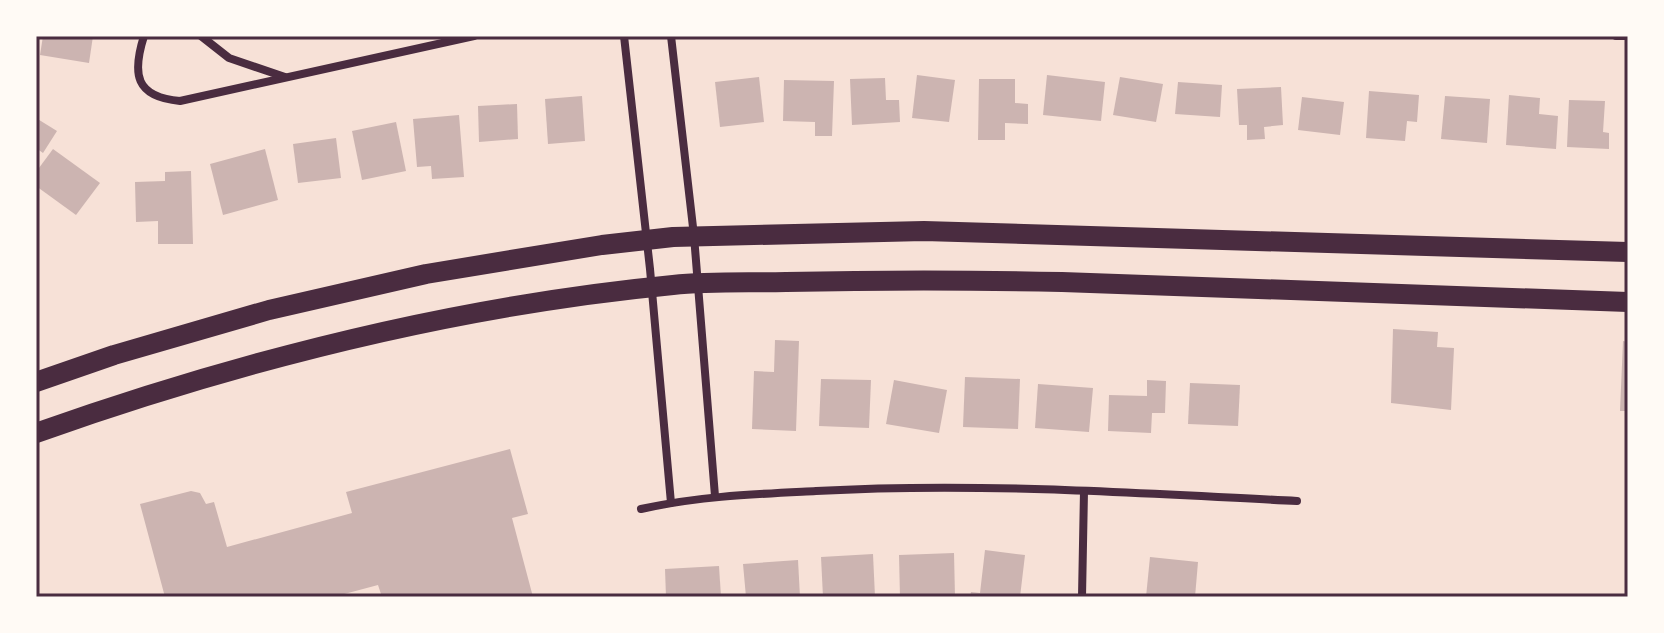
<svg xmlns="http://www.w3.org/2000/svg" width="1664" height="633" viewBox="0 0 1664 633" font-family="'Exo 2',sans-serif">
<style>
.building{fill:#ccb4b1}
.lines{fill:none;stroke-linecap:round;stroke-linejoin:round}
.minor{stroke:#4a2c40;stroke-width:8}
.primary{stroke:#4a2c40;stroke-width:20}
.neatline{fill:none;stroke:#4a2c40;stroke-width:3}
</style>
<rect width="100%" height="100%" fill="#f7e1d7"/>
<g class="building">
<polygon points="43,36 93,36 89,63 40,55"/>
<polygon points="917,75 955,80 949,122 912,118"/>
<polygon points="1047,75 1105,82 1101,121 1043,115"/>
<polygon points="759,77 764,122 720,127 715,82"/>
<polygon points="1120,77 1163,84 1156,122 1113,115"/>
<polygon points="885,78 886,100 899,100 900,122 852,125 850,79"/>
<polygon points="979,79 1015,79 1015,103 1028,104 1028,124 1005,123 1005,140 978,140"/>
<polygon points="784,80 834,81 832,136 815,136 815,122 783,121"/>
<polygon points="1178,82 1222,85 1220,117 1175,114"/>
<polygon points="1281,87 1283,125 1264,127 1265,139 1247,140 1247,125 1239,125 1237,89"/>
<polygon points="1369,91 1419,95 1417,122 1407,121 1405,141 1366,138"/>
<polygon points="1509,95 1540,98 1539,114 1558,116 1556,149 1506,145"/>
<polygon points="582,96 585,141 548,144 545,99"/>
<polygon points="1445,96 1490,99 1487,143 1441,139"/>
<polygon points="1302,97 1344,102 1340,135 1298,130"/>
<polygon points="1569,100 1605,101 1603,132 1609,133 1609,149 1567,147"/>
<polygon points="517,104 518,139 479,142 478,106"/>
<polygon points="459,115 464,177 432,179 431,166 417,167 413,119"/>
<polygon points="36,118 57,131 43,153 36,148"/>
<polygon points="396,122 406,171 362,180 352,131"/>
<polygon points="336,138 341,178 298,183 293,144"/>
<polygon points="53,149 100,183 76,215 36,186 36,172"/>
<polygon points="265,149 278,200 223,215 210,164"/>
<polygon points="191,171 193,244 158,244 158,221 136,222 135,182 165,181 165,172"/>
<polygon points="1393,329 1438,332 1437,347 1454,348 1451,410 1391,403"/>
<polygon points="775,340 799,341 796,431 752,429 754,371 774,372"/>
<polygon points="1623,341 1628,342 1628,411 1620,411"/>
<polygon points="965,377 1020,379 1018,429 963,427"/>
<polygon points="821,379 871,380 869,428 819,426"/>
<polygon points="894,380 947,390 939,433 886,424"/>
<polygon points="1147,380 1166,381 1165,413 1152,413 1151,433 1108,431 1109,395 1147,396"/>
<polygon points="1190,383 1240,385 1238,426 1188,424"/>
<polygon points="1038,384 1093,388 1089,432 1035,428"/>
<polygon points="510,449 528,514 512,518 533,597 382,597 378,585 333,597 165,597 140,504 191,491 200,493 206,504 214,502 227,547 352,513 346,492"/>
<polygon points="985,550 1025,555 1020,597 970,597 971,592 980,593"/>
<polygon points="954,553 955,597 900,597 899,555"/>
<polygon points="873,554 875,597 823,597 821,557"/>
<polygon points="1150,557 1198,562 1195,597 1146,597"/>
<polygon points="798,560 800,597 746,597 743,564"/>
<polygon points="719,566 721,597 666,597 665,569"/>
</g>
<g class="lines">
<g class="minor">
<path d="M144,36C132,74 135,97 180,101L474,36"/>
<polyline points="201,36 229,58 285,77"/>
<polyline points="624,36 650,269 671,503"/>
<polyline points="671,36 694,236 715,496"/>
<polyline points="1616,36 1628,36"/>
<path d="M641,509C699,496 757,494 816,491C976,482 1137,493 1297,501"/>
<polyline points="1082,597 1084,491"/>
</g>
<g class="primary">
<polyline points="36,382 114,355 269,310 426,274 602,245 673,237 924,231 1628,252"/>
<path d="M36,433C242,360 455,306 673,285C711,281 749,283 786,282C878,280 970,280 1062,282C1250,287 1439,294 1628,302"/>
</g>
</g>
<rect width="1664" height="633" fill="none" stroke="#fffaf5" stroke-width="76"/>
<rect x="38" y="38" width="1588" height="557" class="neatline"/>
</svg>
